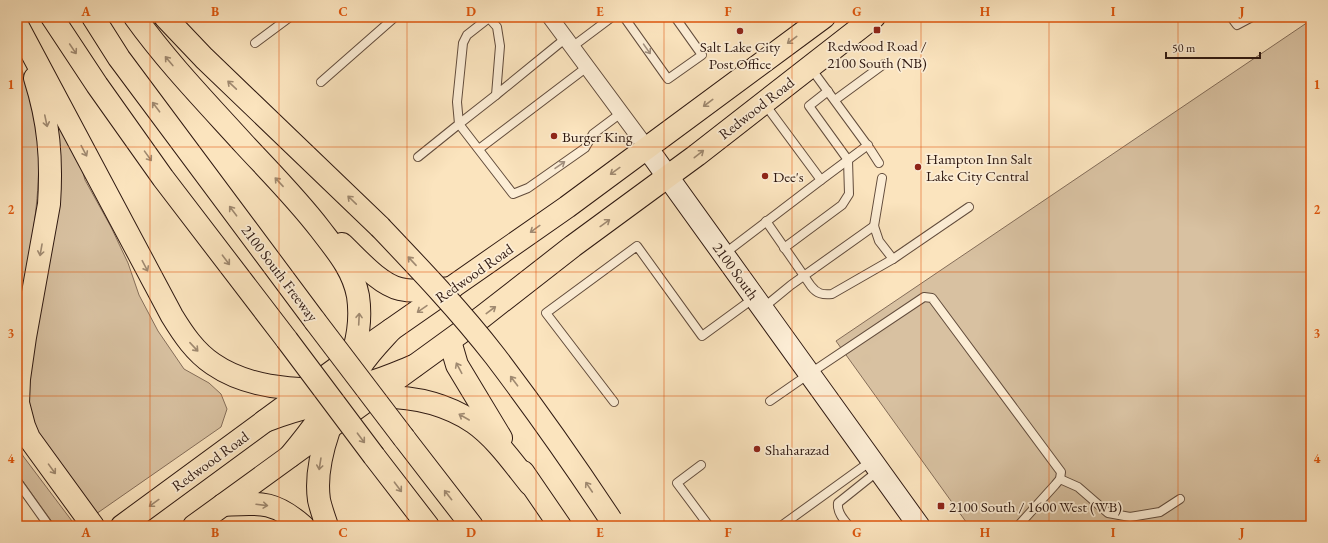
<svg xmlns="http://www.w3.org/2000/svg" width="1328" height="543" viewBox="0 0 1328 543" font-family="'EB Garamond',serif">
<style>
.green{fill:#d8c1a1;stroke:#846d59}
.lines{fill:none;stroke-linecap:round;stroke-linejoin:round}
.lane-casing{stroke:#624c3c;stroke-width:10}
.street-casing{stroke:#624c3c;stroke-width:17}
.secondary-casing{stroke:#2f1911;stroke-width:23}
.primary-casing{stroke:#2f1911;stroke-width:24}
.highway-casing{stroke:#2f1911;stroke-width:24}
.lane{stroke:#fcedd5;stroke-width:8}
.street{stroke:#fcedd5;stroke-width:15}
.secondary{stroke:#fcedd5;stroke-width:21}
.primary{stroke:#fbe4be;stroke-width:22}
.highway{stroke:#fbe4be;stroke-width:22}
.highway-bridge-casing{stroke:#2f1911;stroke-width:24;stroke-linecap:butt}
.highway-bridge{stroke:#fbe4be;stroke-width:22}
.oneway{stroke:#9f8970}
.oneway2{stroke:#a08e7d}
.grid{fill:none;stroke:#df560c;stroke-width:1;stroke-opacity:0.55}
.poi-dot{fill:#8f2418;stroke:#fcedd5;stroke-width:1.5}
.labels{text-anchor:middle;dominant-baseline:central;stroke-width:3.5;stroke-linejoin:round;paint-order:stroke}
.poi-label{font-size:15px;fill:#2f1911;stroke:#fcedd5;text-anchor:start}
.street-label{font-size:15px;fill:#2f1911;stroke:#fcedd5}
.neatline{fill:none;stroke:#df560c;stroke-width:1.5}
.grid-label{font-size:13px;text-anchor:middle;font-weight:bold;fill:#df560c}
</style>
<rect width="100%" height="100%" fill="#fbe4be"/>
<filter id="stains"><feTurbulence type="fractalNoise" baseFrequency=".005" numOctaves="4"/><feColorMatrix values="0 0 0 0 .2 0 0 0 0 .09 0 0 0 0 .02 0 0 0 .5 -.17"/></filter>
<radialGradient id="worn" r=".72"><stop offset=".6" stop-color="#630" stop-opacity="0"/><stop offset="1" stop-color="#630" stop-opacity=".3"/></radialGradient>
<g class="green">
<polygon points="1311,20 1311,526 969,526 836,341"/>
<path d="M17,59C57,144 32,236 17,323V230L20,179L17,151Z"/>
<polygon points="61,124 80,162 85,180 111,227 128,263 139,295 158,331 184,369 209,383 221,394 227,409 221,427 96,514 34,430 24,398 53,127"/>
<polygon points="17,442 23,456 72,521 68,526 55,526 17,473"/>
</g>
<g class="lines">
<defs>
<g id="lane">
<polyline points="624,17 668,79 702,55 675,17"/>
<polyline points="1231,17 1237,25 1252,17"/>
<polyline points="489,18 497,27 500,46 496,95 566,38"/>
<polyline points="255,43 290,17"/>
<polyline points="572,47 612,17"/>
<polyline points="810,67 870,149 879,163"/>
<polyline points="321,82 395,17"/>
<polyline points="496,95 459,124 513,194 528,188 585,148 593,134 621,113"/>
<polyline points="835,100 884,64"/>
<polyline points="479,149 587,67"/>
<polyline points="418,157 459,124 457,102 463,43 467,35 490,17"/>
<polyline points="882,178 874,226 879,241 893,259 969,207"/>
<polyline points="821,180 868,145"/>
<path d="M766,221L811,286C817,294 823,295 832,294L893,259"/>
<polyline points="784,248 842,205 849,194 848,160 809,106 828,91"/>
<polyline points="724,254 821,180 764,103"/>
<polyline points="763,308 791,285 874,226"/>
<polyline points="770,401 809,374 924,297 932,298 1061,472 1060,479 1055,485 1018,526"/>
<polyline points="614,402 546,313 637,246 702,336 754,298"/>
<polyline points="701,465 677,483 709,526"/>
<polyline points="1060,479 1078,487 1108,513 1130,517 1160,512 1180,499"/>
<polyline points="17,481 49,526"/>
<polyline points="781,526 871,461"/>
<path d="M849,526C843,519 837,512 838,503L878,471"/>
</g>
<polyline id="street" points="550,17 647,148"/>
<polyline id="secondary" points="647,148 919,526"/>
<g id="primary">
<polyline points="122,526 352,357 567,207 824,17"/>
<polyline points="194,526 482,317 573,246 697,155 874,17"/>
</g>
<g id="highway">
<polyline points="52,17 97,85 163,178 287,340"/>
<polyline points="93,17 119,58 315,321"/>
<path d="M135,17C168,63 207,103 245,145C271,173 297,199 320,229C336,250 353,269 358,296C367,357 327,412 290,456"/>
<polyline points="165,17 204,58 380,227"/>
<path d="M17,25L172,316C183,334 195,352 213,364C255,393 321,393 368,383C384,379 399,372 414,366"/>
<path d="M35,78C49,122 52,159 49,204L25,337L19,379L18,403L24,426L29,438L93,526"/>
<path d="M342,244C358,259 379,284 400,289C416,293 435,289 452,288"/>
<polyline points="450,341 457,365 501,438"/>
<path d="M265,421C329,397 411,381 473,422C496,438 513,463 530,484"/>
<polyline points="404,438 472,526"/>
<polyline points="374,456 428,526"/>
<polyline points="523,472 560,526"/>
<path d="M223,505C260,503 273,500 303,526"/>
<path d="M327,526C324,517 321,509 319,500C313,459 337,401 360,367C369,353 380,342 391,330"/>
</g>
</defs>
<use href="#lane" class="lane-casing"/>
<use href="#street" class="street-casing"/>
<use href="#secondary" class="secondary-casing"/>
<use href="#primary" class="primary-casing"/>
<use href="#highway" class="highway-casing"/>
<use href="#lane" class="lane"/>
<use href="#street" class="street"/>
<use href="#secondary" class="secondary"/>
<use href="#primary" class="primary"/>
<use href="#highway" class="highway"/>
<defs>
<g id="highway-bridge">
<path d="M380,227C420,269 460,311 495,356C536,410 574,464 611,520"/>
<polyline points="315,321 404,438"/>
<polyline points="287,340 374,456"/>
</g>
</defs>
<use href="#highway-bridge" class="highway-bridge-casing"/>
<use href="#highway-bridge" class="highway-bridge"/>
</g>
<defs><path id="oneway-shaft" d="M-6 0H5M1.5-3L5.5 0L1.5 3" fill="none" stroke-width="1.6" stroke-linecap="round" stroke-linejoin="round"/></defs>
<g class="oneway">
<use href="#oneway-shaft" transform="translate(792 40) rotate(143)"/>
<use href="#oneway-shaft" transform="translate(73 49) rotate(56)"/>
<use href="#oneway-shaft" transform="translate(169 61) rotate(-130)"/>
<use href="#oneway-shaft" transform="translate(232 85) rotate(-137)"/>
<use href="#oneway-shaft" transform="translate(708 103) rotate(143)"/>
<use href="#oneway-shaft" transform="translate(156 107) rotate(-127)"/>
<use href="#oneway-shaft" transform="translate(46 121) rotate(78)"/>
<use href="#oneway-shaft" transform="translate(84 151) rotate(62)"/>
<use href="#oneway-shaft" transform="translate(699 154) rotate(-38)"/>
<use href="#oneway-shaft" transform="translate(148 156) rotate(54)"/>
<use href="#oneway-shaft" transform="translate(615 171) rotate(144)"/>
<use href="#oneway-shaft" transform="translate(279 182) rotate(-133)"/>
<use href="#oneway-shaft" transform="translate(352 200) rotate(-136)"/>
<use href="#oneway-shaft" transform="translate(233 211) rotate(-127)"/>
<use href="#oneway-shaft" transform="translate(605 223) rotate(-36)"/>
<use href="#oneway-shaft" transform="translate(535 229) rotate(144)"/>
<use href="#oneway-shaft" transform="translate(41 250) rotate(100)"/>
<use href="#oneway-shaft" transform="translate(226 260) rotate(53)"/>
<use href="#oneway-shaft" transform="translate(412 261) rotate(-133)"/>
<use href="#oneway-shaft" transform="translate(145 266) rotate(62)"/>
<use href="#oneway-shaft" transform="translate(422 309) rotate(145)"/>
<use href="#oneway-shaft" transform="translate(491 310) rotate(-37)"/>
<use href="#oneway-shaft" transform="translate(359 319) rotate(-87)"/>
<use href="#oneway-shaft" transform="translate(194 347) rotate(47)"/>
<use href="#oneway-shaft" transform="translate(459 368) rotate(-118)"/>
<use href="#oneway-shaft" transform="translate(514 381) rotate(-127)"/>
<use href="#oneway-shaft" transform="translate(464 417) rotate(-150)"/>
<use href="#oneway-shaft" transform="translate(361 438) rotate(53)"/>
<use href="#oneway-shaft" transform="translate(320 464) rotate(99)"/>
<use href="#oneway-shaft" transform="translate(52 469) rotate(54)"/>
<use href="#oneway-shaft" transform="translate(398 487) rotate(53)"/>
<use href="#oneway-shaft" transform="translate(589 487) rotate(-124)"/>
<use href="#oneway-shaft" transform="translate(448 495) rotate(-128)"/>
<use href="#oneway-shaft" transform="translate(154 503) rotate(144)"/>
<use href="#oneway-shaft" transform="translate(262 505) rotate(7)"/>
</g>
<g class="oneway2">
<use href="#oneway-shaft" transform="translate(647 49) rotate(55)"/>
<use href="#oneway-shaft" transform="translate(560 165) rotate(-35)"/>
</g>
<path class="grid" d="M150,17V526M279,17V526M407,17V526M536,17V526M664,17V526M792,17V526M921,17V526M1049,17V526M1178,17V526M17,147H1311M17,272H1311M17,396H1311"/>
<g class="poi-dot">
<rect x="873" y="26" width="8" height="8" rx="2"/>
<circle cx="740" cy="31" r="4"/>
<circle cx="554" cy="136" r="4"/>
<circle cx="918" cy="167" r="4"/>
<circle cx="765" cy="176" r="4"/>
<circle cx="757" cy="449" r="4"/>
<rect x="937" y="502" width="8" height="8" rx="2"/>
</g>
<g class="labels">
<g class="poi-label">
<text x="877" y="45" text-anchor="middle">Redwood Road /<tspan x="877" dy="17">2100 South (NB)</tspan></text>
<text x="740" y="46" text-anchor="middle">Salt Lake City<tspan x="740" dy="17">Post Office</tspan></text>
<text x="562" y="136">Burger King</text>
<text x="926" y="158">Hampton Inn Salt<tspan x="926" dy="17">Lake City Central</tspan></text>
<text x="773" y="176">Dee's</text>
<text x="765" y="449">Shaharazad</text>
<text x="949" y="506">2100 South / 1600 West (WB)</text>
</g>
<g class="street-label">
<text transform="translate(756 108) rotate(-38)">Redwood Road</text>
<text transform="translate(736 271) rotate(54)">2100 South</text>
<text transform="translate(280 273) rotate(53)">2100 South Freeway</text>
<text transform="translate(474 273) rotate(-35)">Redwood Road</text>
<text transform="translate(210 461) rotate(-36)">Redwood Road</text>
</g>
</g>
<rect width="1328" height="543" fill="none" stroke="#fbe4be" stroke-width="44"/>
<path d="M1166 52v6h94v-6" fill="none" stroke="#2f1911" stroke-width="2"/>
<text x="1172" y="52" font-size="12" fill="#2f1911" stroke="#fcedd5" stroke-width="3" paint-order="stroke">50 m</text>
<rect x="22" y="22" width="1284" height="499" class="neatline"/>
<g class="grid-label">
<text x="86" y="16">A</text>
<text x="215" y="16">B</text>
<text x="343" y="16">C</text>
<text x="471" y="16">D</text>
<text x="600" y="16">E</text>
<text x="728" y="16">F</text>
<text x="857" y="16">G</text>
<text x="985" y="16">H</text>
<text x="1113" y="16">I</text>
<text x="1242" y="16">J</text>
<text x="11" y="89">1</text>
<text x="1317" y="89">1</text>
<text x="11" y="214">2</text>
<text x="1317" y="214">2</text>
<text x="11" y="338">3</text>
<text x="1317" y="338">3</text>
<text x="11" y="463">4</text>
<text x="1317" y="463">4</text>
<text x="86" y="537">A</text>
<text x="215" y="537">B</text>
<text x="343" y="537">C</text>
<text x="471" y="537">D</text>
<text x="600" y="537">E</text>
<text x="728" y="537">F</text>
<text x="857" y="537">G</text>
<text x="985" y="537">H</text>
<text x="1113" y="537">I</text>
<text x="1242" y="537">J</text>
</g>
<rect width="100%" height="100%" filter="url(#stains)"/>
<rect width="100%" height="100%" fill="url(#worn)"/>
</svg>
